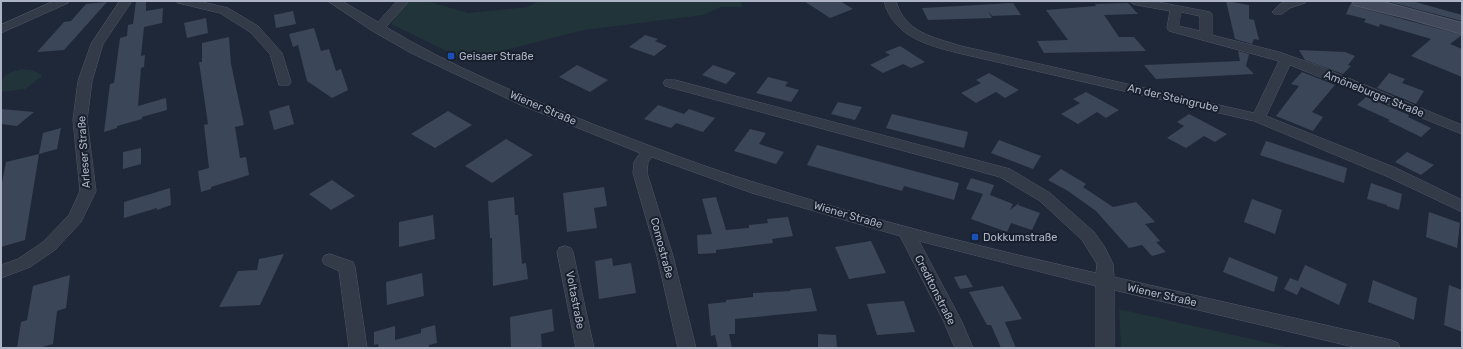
<svg xmlns="http://www.w3.org/2000/svg" width="1463" height="349" viewBox="0 0 1463 349" font-family="Rubik,sans-serif">
<style>
.green{fill:#213439}
.building{fill:#3b4658}
.lines{fill:none;stroke-linecap:round;stroke-linejoin:round}
.minor-casing{stroke:#505766;stroke-width:1}
.secondary-casing{stroke:#505766;stroke-width:2}
.minor{fill:#333a48;fill-rule:evenodd}
.secondary{fill:#41495b;fill-rule:evenodd}
.transit-dot{fill:#1a4fb4;stroke:#181f2c;stroke-width:1.5}
.labels{text-anchor:middle;dominant-baseline:central;stroke-width:4;stroke-linejoin:round;paint-order:stroke}
.poi-label{font-size:11px;fill:#adb4c5;stroke:#181f2c;text-anchor:start}
.street-label{font-size:11px;fill:#adb4c5;stroke:#181f2c}
</style>
<rect width="100%" height="100%" fill="#1f2838"/>
<g class="green">
<polygon points="407,1 427,1 468,13 528,7 539,1 740,1 743,7 721,7 703,15 584,30 465,60 391,24"/>
<path d="M21,69L31,70L41,74V77L25,89L1,92C1,75 5,74 21,69Z"/>
<polygon points="1119,309 1291,348 1121,348"/>
</g>
<g class="building">
<polygon points="136,1 146,1 146,11 163,8 162,23 144,27 141,56 145,55 144,67 141,68 138,106 166,98 167,110 142,117 142,119 117,126 117,128 104,132 110,84 114,83 120,38 127,36 128,25 133,24"/>
<polygon points="804,1 840,1 853,9 830,18"/>
<polygon points="1226,1 1249,5 1249,19 1254,20 1259,40 1254,39 1252,44 1235,39"/>
<polygon points="1386,1 1412,1 1462,15 1462,21"/>
<polygon points="107,2 64,50 37,52 64,22 71,21 86,4"/>
<polygon points="1013,3 1021,15 992,16 988,11 992,18 928,20 922,8"/>
<polygon points="1128,3 1138,14 1104,15 1119,37 1134,37 1146,51 1044,53 1037,41 1068,40 1046,10 1096,6 1095,4"/>
<polygon points="1351,3 1354,6 1462,35 1450,44 1462,49 1462,77 1411,56 1431,39 1380,24 1379,27 1364,22 1366,19 1346,14"/>
<polygon points="293,11 296,24 276,28 274,15"/>
<polygon points="206,18 208,33 187,38 184,23"/>
<polygon points="314,28 321,51 329,49 336,71 341,69 348,90 332,98 307,81 298,45 293,47 289,34"/>
<polygon points="645,35 658,39 655,41 667,46 654,56 629,47"/>
<polygon points="229,37 231,64 244,125 235,127 240,158 246,157 249,175 211,187 211,189 201,192 198,171 209,168 204,125 208,124 199,62 202,62 202,43"/>
<polygon points="900,46 925,62 911,68 903,64 883,73 870,65 890,55 885,52"/>
<polygon points="1299,50 1345,52 1355,56 1348,65 1351,66 1343,74 1305,60"/>
<polygon points="1238,51 1249,54 1246,66 1254,74 1156,79 1144,65 1240,61"/>
<polygon points="577,65 608,80 590,92 559,77"/>
<polygon points="713,65 736,73 726,84 702,75"/>
<polygon points="1302,72 1335,85 1312,112 1323,117 1313,131 1276,116 1299,86 1291,84"/>
<polygon points="989,73 1019,90 1005,98 996,92 976,103 961,93 981,83 976,80"/>
<polygon points="1389,73 1405,79 1402,83 1424,91 1416,104 1377,88"/>
<polygon points="768,77 788,82 785,86 799,90 791,102 756,93"/>
<polygon points="1086,92 1119,110 1106,118 1097,112 1078,124 1061,114 1080,103 1073,99"/>
<polygon points="1366,97 1409,115 1408,117 1431,128 1421,137 1388,121 1390,120 1357,105"/>
<polygon points="838,102 862,107 855,120 831,114"/>
<polygon points="289,105 294,124 274,130 269,111"/>
<polygon points="658,105 684,114 689,109 715,118 703,132 676,123 677,122 671,128 644,119"/>
<polygon points="1,109 34,112 17,126 1,124"/>
<polygon points="448,111 472,125 435,148 411,134"/>
<polygon points="892,114 968,132 964,148 886,128"/>
<polygon points="1189,114 1227,134 1215,142 1204,136 1186,148 1167,138 1184,126 1177,122"/>
<polygon points="61,128 57,149 39,154 25,240 1,247 1,188 6,162 39,154 43,133"/>
<polygon points="750,129 766,133 759,144 784,152 776,164 734,151"/>
<polygon points="506,139 533,155 492,183 465,166"/>
<polygon points="999,140 1041,156 1033,169 991,153"/>
<polygon points="1266,141 1347,168 1344,183 1260,155"/>
<polygon points="817,145 959,183 954,200 904,186 902,191 807,165"/>
<polygon points="141,148 141,164 123,169 123,152"/>
<polygon points="1407,152 1434,165 1421,175 1395,162"/>
<polygon points="1061,169 1086,184 1083,187 1113,207 1136,202 1155,222 1145,224 1160,241 1156,242 1166,252 1152,256 1142,245 1129,248 1096,211 1068,191 1048,180"/>
<polygon points="971,178 994,185 990,195 1013,204 1010,210 1019,203 1018,205 1040,213 1032,230 1011,223 1007,232 971,219 983,194 966,189"/>
<polygon points="332,180 355,196 331,210 309,194"/>
<polygon points="1371,183 1402,194 1399,210 1387,206 1387,205 1367,199"/>
<polygon points="604,187 607,206 594,208 597,228 567,232 563,193"/>
<polygon points="170,188 171,205 157,210 157,208 124,218 124,202"/>
<polygon points="514,197 515,215 518,215 522,264 526,263 528,279 493,286 492,238 490,238 489,220 488,201"/>
<polygon points="716,197 726,230 749,228 749,225 768,223 767,219 788,217 793,236 772,239 773,243 716,250 716,253 698,254 697,235 712,234 702,199"/>
<polygon points="1252,199 1282,210 1275,234 1244,222"/>
<polygon points="1429,212 1460,223 1457,248 1426,237"/>
<polygon points="433,215 435,239 399,247 399,222"/>
<polygon points="871,241 886,273 849,279 835,247"/>
<polygon points="284,254 260,305 219,307 238,271 257,270 259,259"/>
<polygon points="1229,257 1278,277 1274,292 1223,272"/>
<polygon points="612,258 613,266 631,263 636,293 599,299 595,261"/>
<polygon points="1305,265 1347,284 1339,305 1301,287 1297,295 1284,289 1290,278 1298,281"/>
<polygon points="422,273 424,296 387,305 386,282"/>
<polygon points="70,275 66,308 57,311 53,344 39,348 17,348 21,322 27,320 33,286"/>
<polygon points="966,275 973,287 960,289 954,277"/>
<polygon points="1373,280 1417,298 1414,320 1368,302"/>
<polygon points="1449,285 1462,290 1462,332 1444,325"/>
<polygon points="1003,286 1022,319 1005,322 1016,348 1001,348 991,325 987,325 969,292"/>
<polygon points="811,288 817,311 735,319 735,334 729,334 732,348 718,348 715,335 711,336 708,304 726,302 726,300 753,297 753,293 791,291 790,290"/>
<polygon points="904,301 915,332 877,335 867,304"/>
<polygon points="552,309 554,331 541,334 542,348 511,348 510,317"/>
<polygon points="435,325 437,343 429,345 429,348 379,348 378,344 374,345 374,332 395,326 395,340 421,333 421,329"/>
<polygon points="818,334 836,335 837,348 818,347"/>
</g>
<g class="lines">
<defs>
<g id="minor">
<polygon points="54,1 70,1 68,3 1,33 1,25"/>
<polygon points="120,1 132,1 103,44 92,81 87,120 96,191 81,222 55,250 30,267 1,278 1,265 18,259 43,242 69,215 80,191 73,120 78,81 91,44"/>
<polygon points="176,1 198,1 228,8 258,26 282,53 291,82 289,85 279,85 270,54 250,32 220,13 178,3"/>
<path d="M328,1H342L378,22L397,1H409L386,27C452,67 524,96 595,125C651,146 706,168 763,185C872,220 985,248 1096,273L1097,264L1082,240L1040,201L1000,177L665,86L663,83L665,80H675L1010,169L1050,193L1094,232L1104,246L1113,264L1114,277L1391,340L1398,343L1400,348H1358L1114,290V348H1096V286L919,241L962,322L973,348H955L944,322L900,236L752,193L652,157L648,162L647,173L673,256L696,348H678L657,256L633,173L634,162L640,153L521,105L411,53L374,32Z"/>
<path d="M884,1H896C905,33 933,37 961,46L1254,113L1279,61L1169,31L1167,28L1170,11L1137,5L1133,4L1131,2L1153,1L1210,12L1212,14V35L1279,52L1319,66L1462,125V134L1290,65L1266,116L1396,168L1462,200V212L1386,176L1254,121L958,53C926,45 893,36 884,1ZM1181,12L1200,16V31L1179,26Z"/>
<polygon points="1287,1 1307,1 1305,3 1290,8 1282,14 1274,14 1272,12 1279,5"/>
<polygon points="565,246 571,248 573,252 594,348 576,348 557,252 559,248"/>
<polygon points="330,254 353,262 355,267 367,348 349,348 339,271 324,264 322,260 324,256"/>
</g>
<polygon id="secondary" points="1352,1 1380,1 1462,23 1462,34 1410,19 1354,5"/>
</defs>
<use href="#minor" class="minor-casing"/>
<use href="#secondary" class="secondary-casing"/>
<use href="#minor" class="minor"/>
<use href="#secondary" class="secondary"/>
</g>
<g class="transit-dot">
<rect x="447" y="52" width="8" height="8" rx="2"/>
<rect x="971" y="233" width="8" height="8" rx="2"/>
</g>
<g class="labels">
<g class="poi-label">
<text x="459" y="56">Geisaer Straße</text>
<text x="983" y="237">Dokkumstraße</text>
</g>
<g class="street-label">
<text transform="translate(1374 94) rotate(22)">Amöneburger Straße</text>
<text transform="translate(1173 98) rotate(13)">An der Steingrube</text>
<text transform="translate(543 108) rotate(23)">Wiener Straße</text>
<text transform="translate(84 152) rotate(-94)">Arleser Straße</text>
<text transform="translate(848 215) rotate(16)">Wiener Straße</text>
<text transform="translate(662 248) rotate(75)">Comostraße</text>
<text transform="translate(935 290) rotate(63)">Creditonstraße</text>
<text transform="translate(1162 295) rotate(13)">Wiener Straße</text>
<text transform="translate(575 300) rotate(79)">Voltastraße</text>
</g>
</g>
<rect width="1463" height="349" fill="none" stroke="#adb4c5" stroke-width="4"/>
</svg>
